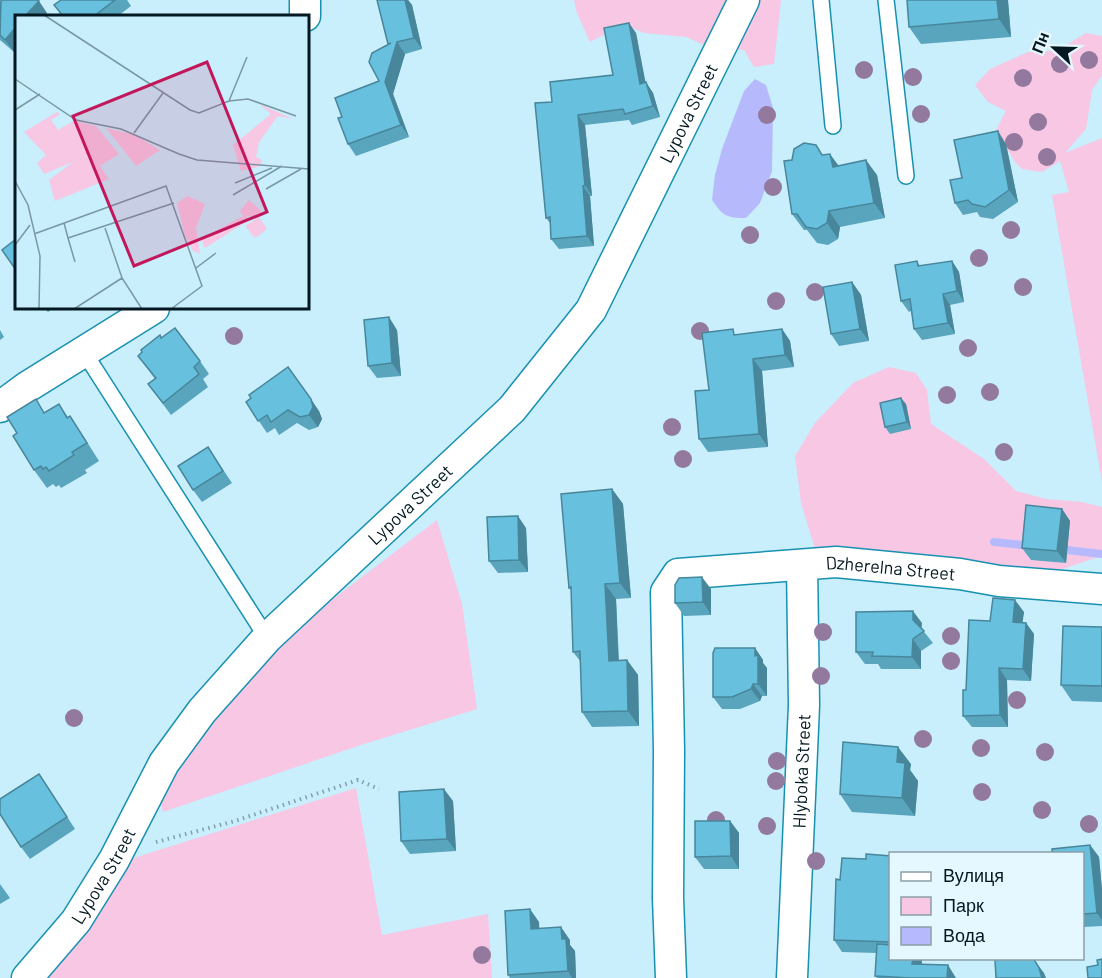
<svg xmlns="http://www.w3.org/2000/svg" width="1102" height="978" viewBox="0 0 1102 978" font-family="Barlow,sans-serif">
<style>
.green{fill:#f7c7e4}
.water{fill:#b6bafd}
.lines{fill:none;stroke-linecap:round;stroke-linejoin:round}
.stream{stroke:#b6bafd;stroke-width:8}
.service-casing{stroke:#1891b1;stroke-width:18}
.minor-casing{stroke:#1891b1;stroke-width:33}
.path{stroke:#81a0ac;stroke-width:4;stroke-dasharray:1.5 4.5;stroke-linecap:butt}
.service{stroke:#fff;stroke-width:15}
.minor{stroke:#fff;stroke-width:30}
.tree{fill:#93799d}
.wall{fill:#59a5be}
.shaded-wall{fill:#48869b}
.building{fill:#67c0dd;stroke:#48869b;stroke-width:1.5}
.labels{text-anchor:middle;dominant-baseline:central;stroke-width:5;stroke-linejoin:round;paint-order:stroke}
.street-label{font-size:18px;fill:#031820;stroke:#e6f8ff}
.inset-road{fill:none;stroke:#7a98a4;stroke-width:1.5}
.view{fill:#c2185b;fill-opacity:0.15;stroke:#c2185b;stroke-width:3}
.inset-edge{fill:none;stroke:#031820;stroke-width:3}
</style>
<rect width="100%" height="100%" fill="#c9eefc"/>
<g class="green">
<polygon points="574,0 781,0 774,64 754,67 744,50 709,47 686,37 644,33 628,26 607,33 590,42 577,13"/>
<polygon points="1086,33 1102,36 1102,75 1092,90 1086,129 1065,153 1102,138 1102,482 1052,195 1069,192 1060,161 1042,172 1022,169 1015,162 996,130 1006,111 988,102 975,85 990,69 1028,52 1049,51 1068,44"/>
<polygon points="889,367 916,373 927,390 931,424 984,459 1016,491 1046,499 1082,502 1102,507 1102,558 1095,558 1039,577 815,549 801,503 795,456 815,423 853,383"/>
<polygon points="437,520 462,604 477,709 361,745 163,812 159,798 174,761 279,640"/>
<polygon points="356,788 382,935 488,914 492,978 41,978 124,861"/>
</g>
<path class="water" d="M755,79L766,85L773,108L772,171L760,203L746,218C726,218 723,216 712,200L715,175L722,149L744,91Z"/>
<g class="lines">
<g class="stream">
<polyline points="994,542 1031,546"/>
<polyline points="1067,550 1102,554"/>
</g>
<defs>
<g id="service">
<polyline points="821,0 833,126"/>
<polyline points="886,0 906,176"/>
<polyline points="84,352 267,638"/>
</g>
<g id="minor">
<polyline points="305,16 305,0"/>
<polyline points="0,407 27,387 154,308"/>
<path id="s1" d="M27,978L76,921L114,860L164,763L202,711L267,638L512,409L591,310L744,0"/>
<path id="s2" d="M671,978L668,898L669,751L666,592L678,574L836,562L960,574L999,581L1102,589"/>
<path id="s3" d="M792,978L804,705L802,565"/>
</g>
</defs>
<use href="#service" class="service-casing"/>
<use href="#minor" class="minor-casing"/>
<polyline class="path" points="156,842 235,821 358,780 379,789"/>
<use href="#service" class="service"/>
<use href="#minor" class="minor"/>
</g>
<g class="tree">
<circle cx="1089" cy="60" r="9"/>
<circle cx="1060" cy="64" r="9"/>
<circle cx="864" cy="70" r="9"/>
<circle cx="913" cy="77" r="9"/>
<circle cx="1023" cy="78" r="9"/>
<circle cx="921" cy="114" r="9"/>
<circle cx="767" cy="115" r="9"/>
<circle cx="1038" cy="122" r="9"/>
<circle cx="1014" cy="142" r="9"/>
<circle cx="1047" cy="157" r="9"/>
<circle cx="773" cy="187" r="9"/>
<circle cx="1011" cy="230" r="9"/>
<circle cx="750" cy="235" r="9"/>
<circle cx="979" cy="258" r="9"/>
<circle cx="1023" cy="287" r="9"/>
<circle cx="815" cy="292" r="9"/>
<circle cx="776" cy="301" r="9"/>
<circle cx="700" cy="331" r="9"/>
<circle cx="234" cy="336" r="9"/>
<circle cx="968" cy="348" r="9"/>
<circle cx="990" cy="392" r="9"/>
<circle cx="947" cy="395" r="9"/>
<circle cx="672" cy="427" r="9"/>
<circle cx="1004" cy="452" r="9"/>
<circle cx="683" cy="459" r="9"/>
<circle cx="823" cy="632" r="9"/>
<circle cx="951" cy="636" r="9"/>
<circle cx="951" cy="661" r="9"/>
<circle cx="821" cy="676" r="9"/>
<circle cx="1017" cy="700" r="9"/>
<circle cx="74" cy="718" r="9"/>
<circle cx="923" cy="739" r="9"/>
<circle cx="981" cy="748" r="9"/>
<circle cx="1045" cy="752" r="9"/>
<circle cx="777" cy="761" r="9"/>
<circle cx="776" cy="781" r="9"/>
<circle cx="982" cy="792" r="9"/>
<circle cx="1042" cy="810" r="9"/>
<circle cx="716" cy="820" r="9"/>
<circle cx="1089" cy="824" r="9"/>
<circle cx="767" cy="826" r="9"/>
<circle cx="816" cy="861" r="9"/>
<circle cx="482" cy="955" r="9"/>
</g>
<g class="wall">
<polygon points="61,0 127,0 131,6 118,16 62,16 54,5"/>
<polygon points="377,0 408,0 412,5 422,49 405,54 393,94 409,137 356,156 348,144 342,117 379,81 388,45"/>
<polygon points="907,0 1008,0 1011,37 921,44 909,27"/>
<polygon points="0,1 47,13 45,16 16,16 16,49 14,52 0,40"/>
<polygon points="636,33 645,82 653,93 660,117 632,125 629,120 585,125 592,196 590,196 594,246 559,249 551,239 550,223 546,218 552,102 613,75"/>
<polygon points="1006,144 1018,202 993,219 980,217 977,212 963,215 955,203 962,178"/>
<polygon points="823,155 839,166 877,175 885,218 840,227 838,239 828,245 817,243 807,230 804,230 792,214"/>
<polygon points="917,261 920,266 952,261 959,272 964,302 950,305 955,334 922,340 914,329 911,311 909,312 901,301"/>
<polygon points="852,282 861,295 869,341 839,346 831,334"/>
<polygon points="44,308 54,308 48,312"/>
<polygon points="782,329 790,341 794,367 762,371 768,447 708,452 699,439 709,390 737,335"/>
<polygon points="0,330 4,337 0,340"/>
<polygon points="397,330 401,376 377,378 368,366"/>
<polygon points="138,356 200,361 209,374 203,379 208,387 171,415 148,384 155,379"/>
<polygon points="246,402 319,411 322,419 318,427 309,430 297,423 279,435 275,428 267,433"/>
<polygon points="59,404 68,417 70,416 82,434 99,461 85,470 87,473 61,488 59,485 56,487 53,484 47,488 34,470 45,413"/>
<polygon points="906,404 911,429 890,434 885,427"/>
<polygon points="208,447 232,483 202,502 193,490"/>
<polygon points="612,489 623,504 631,598 616,599 619,660 627,660 638,675 639,726 592,727 582,712 581,662 573,652 571,590 569,588"/>
<polygon points="1062,509 1070,521 1066,563 1031,560 1022,548"/>
<polygon points="526,528 528,572 498,573 489,561"/>
<polygon points="711,589 711,615 684,616 675,603"/>
<polygon points="1024,612 1022,622 1026,623 1034,634 1031,681 1007,680 1008,727 972,727 963,716 966,690 990,621"/>
<polygon points="922,623 921,628 933,643 921,651 921,669 881,669 878,664 865,664 856,652"/>
<polygon points="1102,627 1102,702 1072,701 1061,685"/>
<polygon points="755,648 763,660 763,663 767,668 767,696 762,696 760,701 740,709 722,709 713,697"/>
<polygon points="911,764 910,770 918,781 915,816 852,812 840,794"/>
<polygon points="47,786 75,829 30,859 21,847"/>
<polygon points="453,801 456,851 410,854 401,841"/>
<polygon points="730,821 739,833 739,869 704,869 695,857"/>
<polygon points="1090,845 1099,857 1102,890 1102,926 1083,927 1083,854"/>
<polygon points="891,856 891,958 922,958 922,964 956,978 877,978 875,976 877,953 842,952 834,940 840,880 866,859"/>
<polygon points="0,884 10,898 0,904"/>
<polygon points="539,922 539,929 570,940 570,945 575,951 576,978 510,978 508,975"/>
</g>
<g class="shaded-wall">
<polygon points="405,0 408,0 412,5 422,49 414,38"/>
<polygon points="997,0 1008,0 1008,1 1011,37 999,19"/>
<polygon points="39,1 47,13 45,16 25,16"/>
<polygon points="629,23 636,33 648,95 640,84"/>
<polygon points="16,27 16,49 14,52 5,40"/>
<polygon points="397,42 405,54 393,94 409,137 401,125 385,82"/>
<polygon points="646,82 653,93 660,117 653,106"/>
<polygon points="578,115 585,125 592,196 585,185"/>
<polygon points="998,131 1006,144 1018,202 1009,190"/>
<polygon points="830,154 841,169 833,167"/>
<polygon points="866,160 877,175 885,218 874,203"/>
<polygon points="583,186 590,196 594,246 587,236"/>
<polygon points="829,211 840,227 838,239 827,223"/>
<polygon points="952,261 959,272 964,302 957,291"/>
<polygon points="852,282 861,295 869,341 860,329"/>
<polygon points="943,294 950,305 955,334 948,323"/>
<polygon points="389,317 397,330 401,376 392,363"/>
<polygon points="782,329 790,341 794,367 785,355"/>
<polygon points="753,359 762,371 768,447 759,434"/>
<polygon points="901,398 906,404 911,429 907,422"/>
<polygon points="311,399 319,411 322,419 318,427 309,415"/>
<polygon points="612,489 623,504 631,598 620,583"/>
<polygon points="1062,509 1070,521 1066,563 1057,551"/>
<polygon points="518,516 526,528 528,572 519,560"/>
<polygon points="702,577 711,589 711,615 703,602"/>
<polygon points="605,584 616,599 619,676 609,661"/>
<polygon points="1015,600 1024,612 1021,634 1013,622"/>
<polygon points="913,611 922,623 921,632 913,620"/>
<polygon points="1026,623 1034,634 1031,681 1023,669"/>
<polygon points="913,639 921,651 921,669 912,657"/>
<polygon points="755,648 763,660 763,663 767,668 767,696 758,684 755,656"/>
<polygon points="627,660 638,675 639,726 628,711"/>
<polygon points="999,668 1007,680 1008,727 1000,715"/>
<polygon points="753,684 762,696 760,701 751,689"/>
<polygon points="898,747 911,764 910,770 918,781 915,816 902,798 897,762"/>
<polygon points="444,789 453,801 456,851 447,839"/>
<polygon points="730,821 739,833 739,869 731,856"/>
<polygon points="1090,845 1099,857 1102,890 1102,920 1097,913"/>
<polygon points="530,909 539,922 540,942 531,929"/>
<polygon points="561,927 570,940 570,945 575,951 576,978 572,978 568,971 562,939"/>
<polygon points="913,958 922,959 921,976 912,964"/>
<polygon points="1035,961 1044,973 1046,978 1042,978"/>
<polygon points="948,965 956,978 947,978"/>
</g>
<g class="building">
<polygon points="1,0 37,0 39,1 25,16 16,16 16,27 5,40 0,35"/>
<polygon points="61,0 115,0 94,16 63,16 54,5"/>
<polygon points="377,0 405,0 414,38 397,42 385,82 401,125 348,144 338,118 342,117 335,98 379,81 369,62 372,53 391,43 388,44"/>
<polygon points="907,0 997,0 999,19 909,27"/>
<polygon points="629,23 640,84 646,82 653,106 625,114 623,109 578,115 585,185 583,186 587,236 551,239 550,217 546,218 535,103 552,102 550,82 613,75 604,28"/>
<polygon points="998,131 1009,190 985,207 972,204 968,200 955,203 950,180 962,178 954,140"/>
<polygon points="804,143 816,145 822,155 830,154 833,167 866,160 874,203 829,211 827,223 817,229 806,227 797,214 792,214 784,161 792,160 794,149"/>
<polygon points="16,239 16,270 2,250"/>
<polygon points="917,261 918,266 952,261 957,291 943,294 948,323 914,329 910,299 901,301 895,265"/>
<polygon points="852,282 860,329 831,334 823,287"/>
<polygon points="389,317 392,363 368,366 364,320"/>
<polygon points="175,328 200,361 194,367 199,374 163,403 148,384 156,378 138,356 142,352 141,350 160,335 161,338"/>
<polygon points="733,329 734,335 782,329 785,355 753,359 759,434 699,439 695,391 709,390 702,333"/>
<polygon points="288,367 311,399 313,407 309,415 300,417 288,410 271,422 267,415 258,421 246,402 251,398 249,395"/>
<polygon points="901,398 907,422 885,427 880,403"/>
<polygon points="36,399 44,413 59,404 67,418 70,416 87,443 72,452 74,455 49,471 46,467 43,469 41,466 34,470 13,436 17,433 7,417"/>
<polygon points="208,447 223,471 193,490 178,466"/>
<polygon points="612,489 620,583 605,584 609,661 627,660 628,711 582,712 580,651 573,652 571,587 569,588 561,494"/>
<polygon points="1026,505 1062,509 1057,551 1022,548"/>
<polygon points="518,516 519,560 489,561 487,517"/>
<polygon points="702,577 703,602 675,603 675,585 679,578"/>
<polygon points="993,598 1015,600 1013,622 1026,623 1023,669 999,668 1000,715 963,716 963,690 966,690 969,620 990,621"/>
<polygon points="913,611 913,620 924,631 913,639 912,657 872,656 873,652 856,652 856,612"/>
<polygon points="1063,626 1102,627 1102,686 1061,685"/>
<polygon points="715,648 755,648 755,656 758,655 758,684 753,684 751,689 732,697 713,697 713,653"/>
<polygon points="843,742 898,747 897,762 905,763 902,798 840,794"/>
<polygon points="39,774 67,817 21,847 0,814 0,799"/>
<polygon points="444,789 447,839 401,841 399,792"/>
<polygon points="695,821 730,821 731,856 695,857"/>
<polygon points="1090,845 1097,913 1083,914 1083,854 1052,854 1052,849"/>
<polygon points="866,854 891,856 891,942 834,940 836,879 840,880 842,858 866,859"/>
<polygon points="530,909 531,929 561,927 562,939 566,939 568,971 508,975 505,911"/>
<polygon points="877,944 891,945 891,958 913,958 912,964 948,965 947,978 910,978 875,976"/>
<polygon points="1001,958 1031,958 1035,961 1039,968 1042,978 996,978 995,960"/>
<polygon points="1102,959 1102,978 1088,978 1087,967 1098,965 1097,960"/>
</g>
<g class="labels">
<g class="street-label">
<text stroke="none"><textPath href="#s1" startOffset="1100">Lypova Street</textPath></text>
<text stroke="none"><textPath href="#s1" startOffset="614">Lypova Street</textPath></text>
<text stroke="none"><textPath href="#s2" startOffset="621">Dzherelna Street</textPath></text>
<text stroke="none"><textPath href="#s3" startOffset="207">Hlyboka Street</textPath></text>
<text stroke="none"><textPath href="#s1" startOffset="128">Lypova Street</textPath></text>
</g>
</g>
<g transform="translate(15 15)">
<rect width="294" height="294" fill="#c9eefc"/>
<path d="M244,89L278,104L263,101L244,127L241,142L247,145L246,151L226,156L218,130L256,99ZM42,97L45,99L36,105L43,115L59,106L81,111L104,139L85,151L94,164L40,186L34,165L58,147L29,159L22,148L31,140L9,117ZM91,113L120,120L145,135L121,151ZM173,181L190,189L181,213L185,239L178,236L170,221L162,188ZM234,185L247,197L244,202L252,214L240,223L230,211L244,202L231,201L234,205L190,233L186,224L228,201L225,196Z" fill="#f7c7e4"/>
<path class="inset-road" d="M29,0L175,95L184,98L214,86L233,84L281,101M0,64L61,105L106,114L164,139L182,145L294,154M214,86L232,42M0,95L25,79M119,118L148,78M0,166L13,190L25,241L24,294M220,168L257,153M251,174L286,154M218,180L267,151M49,208L53,223L159,188M90,213L107,263L127,294M19,219L151,171L187,271L156,294M53,223L60,247M0,230L15,210M181,253L201,238M59,294L107,263"/>
<path class="view" d="M192,47L252,197L119,251L58,101Z"/>
<rect width="294" height="294" class="inset-edge"/>
</g>
<rect x="889" y="852" width="195" height="108" fill="#e6f8ff" stroke="#8b9ea6" stroke-width="1.5"/>
<rect x="901" y="872" width="30" height="9" fill="#ffffff" stroke="#8b9ea6" stroke-width="1.5"/>
<text x="943" y="882" font-size="18" fill="#031820">Вулиця</text>
<rect x="901" y="897" width="30" height="18" fill="#f7c7e4" stroke="#8b9ea6" stroke-width="1.5"/>
<text x="943" y="912" font-size="18" fill="#031820">Парк</text>
<rect x="901" y="927" width="30" height="18" fill="#b6bafd" stroke="#8b9ea6" stroke-width="1.5"/>
<text x="943" y="942" font-size="18" fill="#031820">Вода</text>
<g transform="translate(1054 48) rotate(292)" stroke="#e6f8ff" stroke-width="4.5" paint-order="stroke">
<path d="M0-4.5L10 22L0 15L-10 22Z" fill="#031820"/>
<text y="-9" font-size="16" font-weight="bold" text-anchor="middle" fill="#031820">Пн</text>
</g>
</svg>
